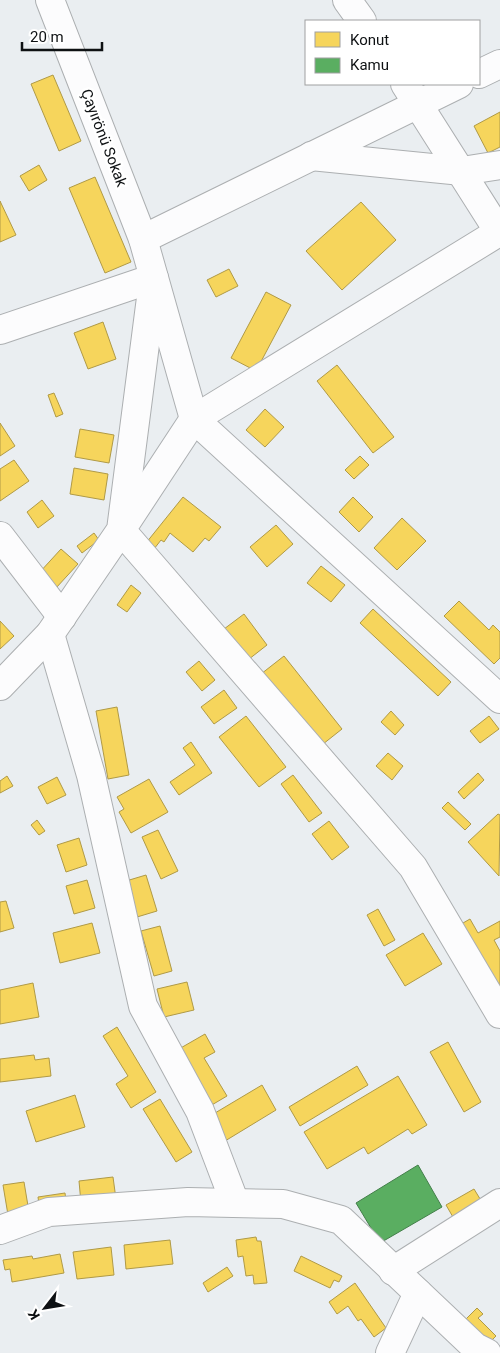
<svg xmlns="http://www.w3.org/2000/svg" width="500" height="1353" viewBox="0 0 500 1353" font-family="Roboto,sans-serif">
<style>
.homes{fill:#f6d55c;stroke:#b09a46}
.public{fill:#5aae61;stroke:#437f4a}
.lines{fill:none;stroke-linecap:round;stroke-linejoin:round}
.minor-casing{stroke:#acafb1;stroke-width:30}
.minor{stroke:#fcfcfd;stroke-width:28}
.labels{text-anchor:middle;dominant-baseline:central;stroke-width:5;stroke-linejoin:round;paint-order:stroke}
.street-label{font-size:15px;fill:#0e1113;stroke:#fff}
</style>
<rect width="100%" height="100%" fill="#eaeef1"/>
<g class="homes">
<polygon points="53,75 81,141 59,151 31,84"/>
<polygon points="500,112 500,147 488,153 474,126"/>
<polygon points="39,165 47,180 29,191 20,176"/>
<polygon points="95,177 131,262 105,273 69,188"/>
<polygon points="0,201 16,235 0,242"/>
<polygon points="361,202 396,240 342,290 306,251"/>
<polygon points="229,269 238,286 216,297 207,280"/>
<polygon points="266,292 291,305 256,371 231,358"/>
<polygon points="103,322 116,359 88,369 74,333"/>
<polygon points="337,365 394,437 373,453 317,381"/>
<polygon points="54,393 63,414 56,417 48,395"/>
<polygon points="265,409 284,427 265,447 246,430"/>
<polygon points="0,423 15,446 0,456"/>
<polygon points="80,429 114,435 109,463 75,457"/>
<polygon points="360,456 369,465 354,479 345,470"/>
<polygon points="14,460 29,481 0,501 0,469"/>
<polygon points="74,468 108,474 104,500 70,494"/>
<polygon points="183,497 221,527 209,541 205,538 193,552 170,533 164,542 161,540 154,549 146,543"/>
<polygon points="353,497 373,517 359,532 339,512"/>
<polygon points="42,500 54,516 38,528 27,512"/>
<polygon points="402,518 426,541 397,570 374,548"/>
<polygon points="276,525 293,544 267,567 250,547"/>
<polygon points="94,533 99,540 82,553 77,546"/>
<polygon points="61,549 78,564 56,588 39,573"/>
<polygon points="321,566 345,585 331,602 307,583"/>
<polygon points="131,585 141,593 127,612 117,605"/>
<polygon points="459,601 489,630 493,625 500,632 500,658 494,664 444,616"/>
<polygon points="373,609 451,682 438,696 360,623"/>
<polygon points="244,614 267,645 244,663 220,632"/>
<polygon points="0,621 14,636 0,649"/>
<polygon points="284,656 342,729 318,748 261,674"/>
<polygon points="199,661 215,680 202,691 186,672"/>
<polygon points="224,690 237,708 214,724 201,707"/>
<polygon points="117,707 129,775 108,779 96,711"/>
<polygon points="391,711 404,725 395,735 381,722"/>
<polygon points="246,716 286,767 259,787 219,737"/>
<polygon points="489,716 499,729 480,743 470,731"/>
<polygon points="191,742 212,773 179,795 170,782 195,765 183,748"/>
<polygon points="388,753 403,766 392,780 376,766"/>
<polygon points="478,773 484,780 464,799 458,792"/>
<polygon points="293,775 322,813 309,822 281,784"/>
<polygon points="7,776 13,786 0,793 0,781"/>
<polygon points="57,777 66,795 47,804 38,787"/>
<polygon points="149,779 168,812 131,833 119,812 124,809 117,797"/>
<polygon points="448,802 471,824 465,830 442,808"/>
<polygon points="498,814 500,815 499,876 468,842"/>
<polygon points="37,820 45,831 39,835 31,825"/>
<polygon points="329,821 349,847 332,860 312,834"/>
<polygon points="158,830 178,871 161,879 142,837"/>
<polygon points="79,838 87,865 66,872 57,845"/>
<polygon points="146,875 157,911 137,917 126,881"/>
<polygon points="87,880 95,908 74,914 66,886"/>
<polygon points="6,901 14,928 0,932 0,902"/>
<polygon points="378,909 395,940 384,946 367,915"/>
<polygon points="470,919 478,933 500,921 500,937 494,940 500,951 500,993 456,927"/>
<polygon points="92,923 100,953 60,963 53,933"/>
<polygon points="160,926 172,971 154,976 141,931"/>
<polygon points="423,933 442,964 405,986 386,955"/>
<polygon points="187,982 194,1010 164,1017 157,989"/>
<polygon points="33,983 39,1017 0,1024 0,990"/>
<polygon points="117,1027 156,1092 131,1108 116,1084 128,1076 103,1036"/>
<polygon points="205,1034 215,1052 204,1058 227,1096 205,1109 172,1053"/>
<polygon points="448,1042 481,1102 464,1112 430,1052"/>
<polygon points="34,1055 35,1060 49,1058 51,1076 0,1082 0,1059"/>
<polygon points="357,1066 368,1085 300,1126 289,1107"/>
<polygon points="398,1076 427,1125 412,1134 408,1129 368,1154 364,1147 327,1169 304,1132"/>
<polygon points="262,1085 276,1110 225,1141 210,1116"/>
<polygon points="75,1095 85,1127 36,1142 26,1111"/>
<polygon points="160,1099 192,1152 176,1162 143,1109"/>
<polygon points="113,1177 116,1199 81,1203 79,1181"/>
<polygon points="24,1182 29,1212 8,1215 3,1185"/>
<polygon points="474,1189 485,1207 457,1224 446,1205"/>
<polygon points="65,1193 67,1208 40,1212 38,1197"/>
<polygon points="256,1237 257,1241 261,1241 267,1283 254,1284 253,1275 246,1276 243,1256 238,1257 236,1240"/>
<polygon points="170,1240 173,1264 126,1269 124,1245"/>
<polygon points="111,1247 114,1275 77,1279 73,1252"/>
<polygon points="60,1254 64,1273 12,1282 10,1269 5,1270 3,1260 32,1256 33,1259"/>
<polygon points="301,1256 342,1276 339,1282 334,1280 330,1288 294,1271"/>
<polygon points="227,1267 233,1276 208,1292 203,1283"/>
<polygon points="355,1283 386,1328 374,1337 361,1319 358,1321 348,1306 337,1314 329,1302"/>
<polygon points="477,1308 483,1314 478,1318 496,1336 484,1348 460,1325"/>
</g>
<polygon class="public" points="418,1165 442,1207 380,1243 356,1203"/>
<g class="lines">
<defs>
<g id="minor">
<polyline points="50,0 143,239 194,419 500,699"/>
<polyline points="347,0 362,21"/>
<polyline points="479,74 500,64"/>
<polyline points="405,84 499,232 194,419 121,530 413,867 500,1014"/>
<polyline points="311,156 462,171 500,165"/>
<polyline points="143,239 459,84"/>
<polyline points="0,330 154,278"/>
<polyline points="0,536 62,617"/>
<polyline points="50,634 91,775 143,1006 200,1111 235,1203"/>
<polyline points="0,686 50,634 121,530 152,290"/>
<polyline points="0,1230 49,1212 188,1202 283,1204 341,1220 475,1347 487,1353"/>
<polyline points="393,1271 500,1203"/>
<polyline points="390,1353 418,1293"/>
</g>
</defs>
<use href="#minor" class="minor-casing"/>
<use href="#minor" class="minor"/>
</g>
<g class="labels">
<g class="street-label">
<text transform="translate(104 138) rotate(69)">Çayırönü Sokak</text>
</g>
</g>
<rect x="305" y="20" width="175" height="65" fill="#ffffff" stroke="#9fa0a1"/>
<rect x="315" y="32" width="25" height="15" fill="#f6d55c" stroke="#9fa0a1"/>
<text x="350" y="45" font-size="15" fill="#0e1113">Konut</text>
<rect x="315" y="58" width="25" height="15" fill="#5aae61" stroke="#9fa0a1"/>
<text x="350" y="70" font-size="15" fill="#0e1113">Kamu</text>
<g transform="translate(45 1308) rotate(239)" stroke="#ffffff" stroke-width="4" paint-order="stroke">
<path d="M0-4L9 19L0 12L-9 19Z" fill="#0e1113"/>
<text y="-8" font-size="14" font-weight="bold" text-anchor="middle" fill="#0e1113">K</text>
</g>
<path d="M22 42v8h80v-8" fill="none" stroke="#0e1113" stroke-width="2.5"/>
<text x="30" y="42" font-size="15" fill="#0e1113" stroke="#ffffff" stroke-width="4" paint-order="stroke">20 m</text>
</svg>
